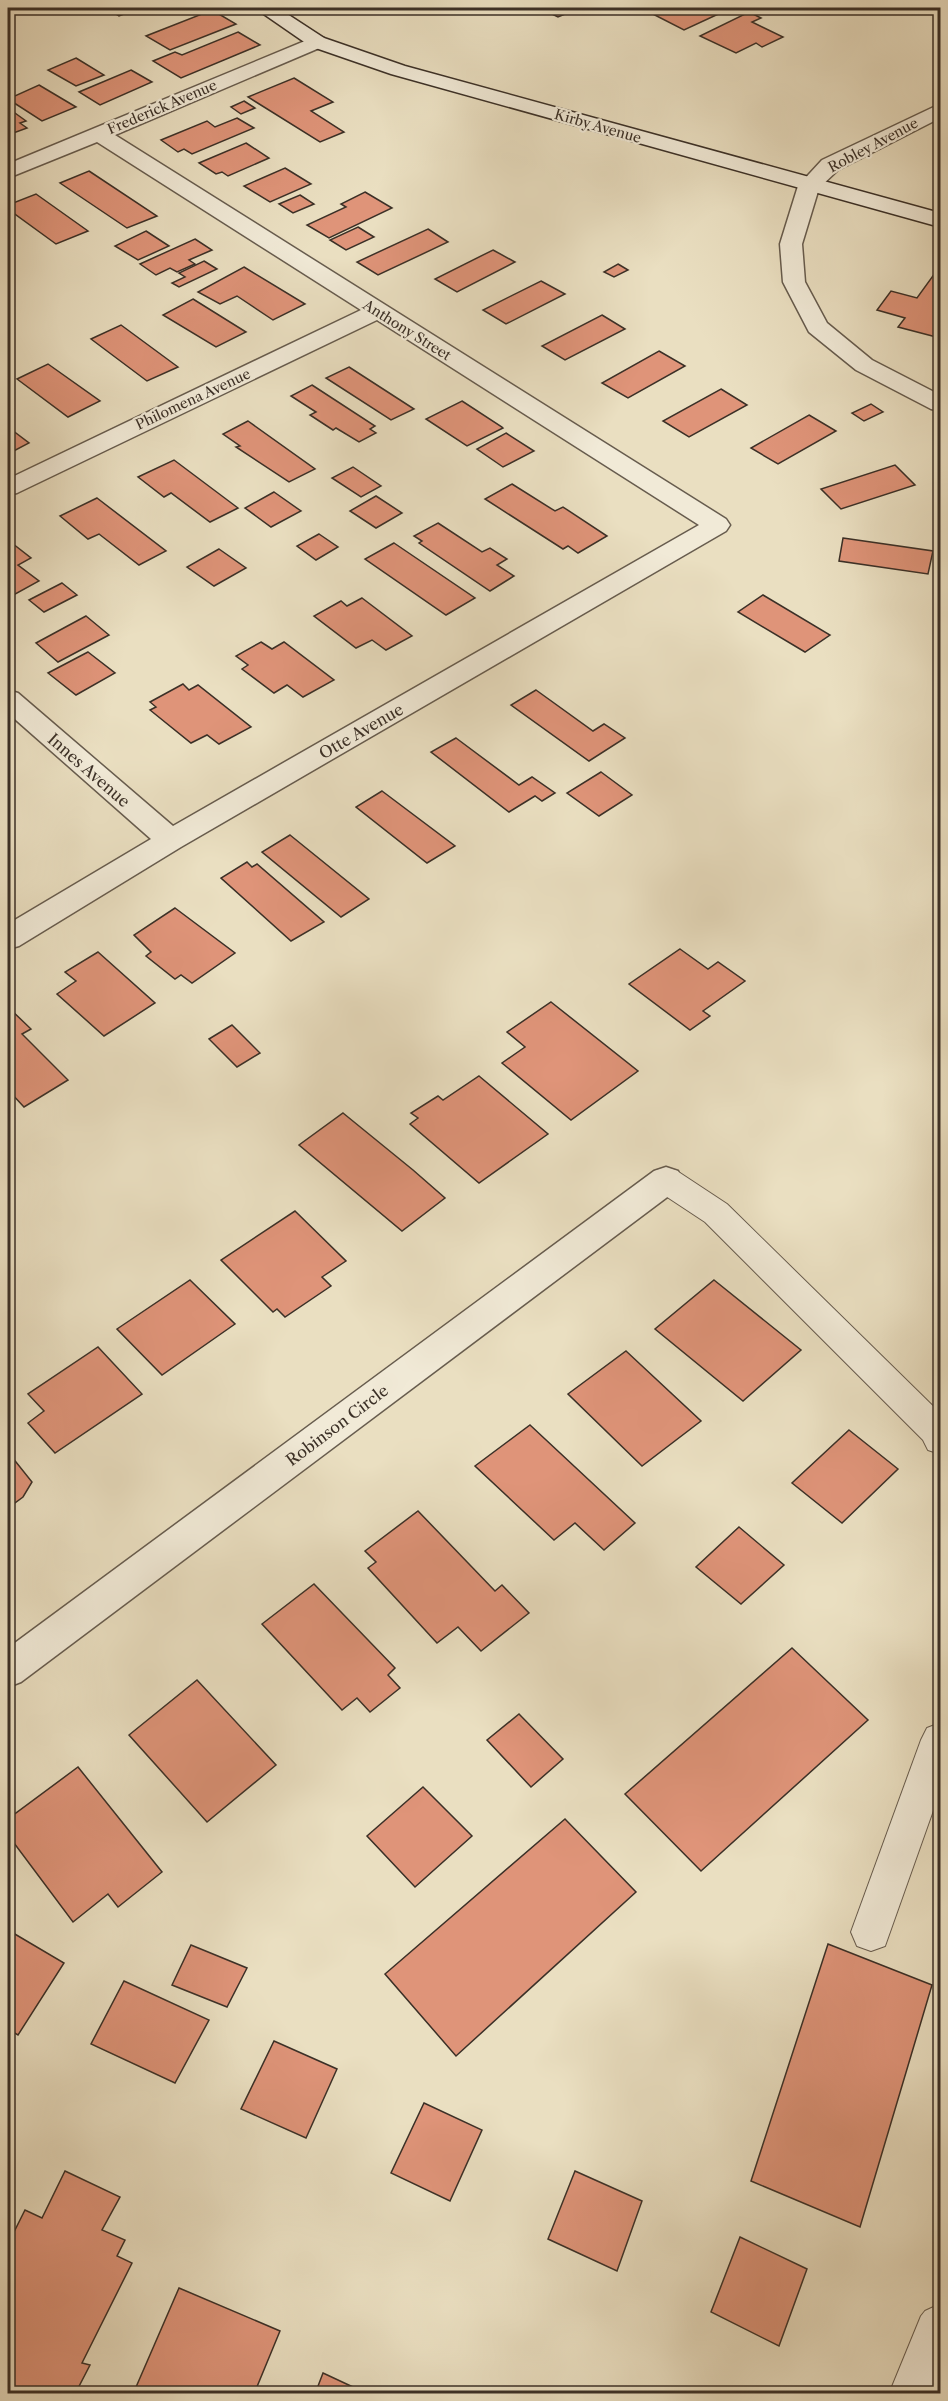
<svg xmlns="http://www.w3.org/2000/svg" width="948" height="2401" viewBox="0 0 948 2401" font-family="'Libre Caslon Text',serif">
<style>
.building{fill:#df9479;stroke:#3b3027;stroke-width:1.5}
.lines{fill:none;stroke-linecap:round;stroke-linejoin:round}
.lane-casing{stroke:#675c4e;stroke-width:2}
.street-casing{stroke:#675c4e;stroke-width:3}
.secondary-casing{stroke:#3b3027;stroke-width:3}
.lane{fill:#f1ead7;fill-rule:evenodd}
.street{fill:#f1ead7;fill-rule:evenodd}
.secondary{fill:#f1ead7;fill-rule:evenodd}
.labels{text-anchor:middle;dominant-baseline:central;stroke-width:4.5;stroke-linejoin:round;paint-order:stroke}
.far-street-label{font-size:14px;fill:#3b3027;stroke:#f1ead7}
.street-label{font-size:16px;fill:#3b3027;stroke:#f1ead7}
</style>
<rect width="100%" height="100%" fill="#eadfc1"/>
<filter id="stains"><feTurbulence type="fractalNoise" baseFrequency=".00333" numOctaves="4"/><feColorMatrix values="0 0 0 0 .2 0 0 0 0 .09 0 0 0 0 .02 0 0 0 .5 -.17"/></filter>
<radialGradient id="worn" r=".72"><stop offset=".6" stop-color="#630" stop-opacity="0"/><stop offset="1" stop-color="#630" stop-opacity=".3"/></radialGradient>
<g class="building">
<polygon points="106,8 140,8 119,16"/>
<polygon points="539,8 580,8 558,17"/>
<polygon points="650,8 721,8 727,10 684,30 645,10"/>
<polygon points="212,10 236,24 170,50 146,36"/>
<polygon points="749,12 761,18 752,22 783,37 762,47 756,43 736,53 700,36"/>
<polygon points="238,32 260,45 181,78 153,61 175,52 182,55"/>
<polygon points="76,58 104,75 76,86 48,70"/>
<polygon points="131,70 152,82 100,105 79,92"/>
<polygon points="294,78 333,102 311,111 344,132 320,142 248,97"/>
<polygon points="39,85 76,107 42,121 8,99"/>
<polygon points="244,101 255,108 241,114 231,107"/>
<polygon points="8,108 26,121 20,123 27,128 8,135"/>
<polygon points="237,118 254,128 192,154 184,149 178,152 161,140 207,121 215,127"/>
<polygon points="246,143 269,158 228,176 222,172 216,174 199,163"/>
<polygon points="285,168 311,184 270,202 244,186"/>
<polygon points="89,171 157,216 127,228 60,183"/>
<polygon points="365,192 392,208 329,238 307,225 346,207 341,204"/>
<polygon points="36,194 88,231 56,244 8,209 8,205"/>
<polygon points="300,195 314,204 293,213 279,204"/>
<polygon points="358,227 374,237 346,250 330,240"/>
<polygon points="428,229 448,242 378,275 357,262"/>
<polygon points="146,231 169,246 138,260 115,246"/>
<polygon points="195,239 212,250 189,260 195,264 177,272 170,268 156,275 140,264"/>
<polygon points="493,250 515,262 457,292 435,279"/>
<polygon points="204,261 217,269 179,287 172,283 185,277 179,273"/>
<polygon points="618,264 628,270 614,277 604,272"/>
<polygon points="244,267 305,304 273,320 237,296 220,304 198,292"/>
<polygon points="935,273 940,274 940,338 898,327 905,318 877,310 891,291 917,298"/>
<polygon points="541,281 565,294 506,324 483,310"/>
<polygon points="193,299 246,332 216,347 163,315"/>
<polygon points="602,315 625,329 565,360 542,346"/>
<polygon points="121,325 178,367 147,381 91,339"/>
<polygon points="659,351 685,366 628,398 602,383"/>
<polygon points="48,364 100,401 68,417 17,379"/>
<polygon points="349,367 414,409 391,420 326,378"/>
<polygon points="312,385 375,426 370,429 376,433 359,442 336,428 333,430 310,415 316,412 291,396"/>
<polygon points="721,389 747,405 689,437 663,421"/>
<polygon points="462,401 502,427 503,428 467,446 426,419"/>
<polygon points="871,404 883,412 864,421 852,413"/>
<polygon points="809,415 836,431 778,464 751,448"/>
<polygon points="248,421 315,469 289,482 236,447 240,446 223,434"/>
<polygon points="8,427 29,443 8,454"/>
<polygon points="506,433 534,451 503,467 477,449"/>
<polygon points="174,460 238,508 210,522 171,493 164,497 138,477"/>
<polygon points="895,465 915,485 841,509 821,489"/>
<polygon points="353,467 381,486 361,497 332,478"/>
<polygon points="512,484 555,511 563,507 607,536 578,553 568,546 563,549 485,499"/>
<polygon points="274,492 301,511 271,527 245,508"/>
<polygon points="376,496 402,513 376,528 350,511"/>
<polygon points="97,498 166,551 139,565 99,534 88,539 60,516"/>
<polygon points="438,523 482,552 490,548 507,559 497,565 514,576 490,591 419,543 422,541 414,536"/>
<polygon points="319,534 338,547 316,560 297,546"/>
<polygon points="843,538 933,551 928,574 839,561"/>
<polygon points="8,540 31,558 18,565 39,581 8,598"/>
<polygon points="394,543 475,598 446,615 365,559"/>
<polygon points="219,549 246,568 214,586 187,567"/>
<polygon points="62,583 77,595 44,612 29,600"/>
<polygon points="763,595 830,635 805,652 738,612"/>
<polygon points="362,598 412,636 386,650 372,640 356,648 314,616 341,601 347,606"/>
<polygon points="86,616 109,635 58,662 36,643"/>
<polygon points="261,642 272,649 284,642 334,680 303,697 287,685 274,693 242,669 248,665 236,656"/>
<polygon points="88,652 115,673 76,695 48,673"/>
<polygon points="183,684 189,690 198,685 251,727 219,744 207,735 191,743 150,710 156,707 150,702"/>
<polygon points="536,690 593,731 604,724 625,738 589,761 511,705"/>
<polygon points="456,738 519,785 532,777 555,793 542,801 535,796 509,812 431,752"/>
<polygon points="601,772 632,795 599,816 567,793"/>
<polygon points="382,791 455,846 427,863 356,807"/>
<polygon points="290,835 369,899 341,917 262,852"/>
<polygon points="247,862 252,867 257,864 324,922 291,941 221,878"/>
<polygon points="175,908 235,953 192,983 181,975 175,979 146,956 151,952 134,935"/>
<polygon points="680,949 708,969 718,962 745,981 703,1011 710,1016 690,1030 629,984"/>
<polygon points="98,952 155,1003 104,1036 57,994 76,981 65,972"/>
<polygon points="551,1002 638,1071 571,1120 502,1063 525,1047 507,1032"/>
<polygon points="8,1007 31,1029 22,1034 68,1080 24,1107 11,1093 8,1096"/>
<polygon points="232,1025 260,1053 237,1067 209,1039"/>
<polygon points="479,1076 548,1134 479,1183 410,1124 418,1118 411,1113 438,1096 443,1100"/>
<polygon points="343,1113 413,1170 445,1198 402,1231 299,1145"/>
<polygon points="295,1211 346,1261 322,1277 331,1286 285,1317 277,1309 273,1312 221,1260"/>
<polygon points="190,1280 235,1324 162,1375 117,1329"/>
<polygon points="714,1280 801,1350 743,1401 655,1329"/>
<polygon points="98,1347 142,1394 55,1453 28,1423 44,1411 28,1394"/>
<polygon points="626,1351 701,1421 642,1466 568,1394"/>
<polygon points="530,1425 635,1523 604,1550 575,1523 554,1540 475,1466"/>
<polygon points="849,1430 898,1469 842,1523 792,1483"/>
<polygon points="8,1452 32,1482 23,1497 8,1508"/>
<polygon points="418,1511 495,1591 502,1585 529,1613 481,1651 458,1627 437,1643 368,1568 376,1562 365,1551"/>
<polygon points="739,1527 784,1565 741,1604 696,1567"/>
<polygon points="314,1584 395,1668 388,1675 400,1688 370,1712 357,1698 342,1710 262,1624"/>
<polygon points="792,1648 868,1720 701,1871 625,1794"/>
<polygon points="197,1680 276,1765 207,1822 129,1735"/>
<polygon points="519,1714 563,1759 531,1787 487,1740"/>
<polygon points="78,1767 162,1872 118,1907 108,1894 73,1922 8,1835 8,1819"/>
<polygon points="423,1787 472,1836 415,1887 367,1836"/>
<polygon points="565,1819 636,1892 456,2056 385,1974"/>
<polygon points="8,1930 64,1963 18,2035 8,2029"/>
<polygon points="828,1944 932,1985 860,2227 751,2181"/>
<polygon points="191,1945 247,1968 227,2007 172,1985"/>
<polygon points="124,1981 209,2020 175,2083 91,2044"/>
<polygon points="274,2041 337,2069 306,2138 241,2109"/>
<polygon points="424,2103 482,2130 450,2201 391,2173"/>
<polygon points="65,2171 120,2197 102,2230 125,2240 117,2256 132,2263 82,2363 90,2365 75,2394 8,2394 8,2244 25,2210 42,2218"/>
<polygon points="575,2171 642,2201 617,2271 548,2239"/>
<polygon points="740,2237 807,2269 779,2346 711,2312"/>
<polygon points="179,2288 280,2331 254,2394 133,2394"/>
<polygon points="323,2373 368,2394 315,2394"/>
</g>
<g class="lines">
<defs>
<g id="lane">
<polygon points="666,1168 677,1171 727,1204 940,1413 940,1454 928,1450 923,1440 705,1222 655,1189 650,1180 655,1171"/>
<polygon points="940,1723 940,1791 885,1946 871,1951 857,1946 851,1932 921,1740 927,1728"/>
<polygon points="940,2304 940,2375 933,2394 889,2394 921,2316 925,2311"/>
</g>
<g id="street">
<polygon points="317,36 324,38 327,42 324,46 115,135 726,519 730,525 726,531 181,847 19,946 8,949 8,924 151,839 8,713 8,690 18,693 173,826 699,525 377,320 17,493 8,495 8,479 361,310 97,142 8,178 8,164"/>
<polygon points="940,104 940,118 838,170 819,188 802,244 805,282 827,323 872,360 940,395 940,411 931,409 856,370 809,332 783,282 780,244 798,186 822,160"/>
<polygon points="666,1167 678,1171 682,1180 678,1189 21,1682 8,1687 8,1648 654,1171"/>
</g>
<polygon id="secondary" points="255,8 278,8 324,38 405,66 940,213 940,227 391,74 310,46"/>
</defs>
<use href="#lane" class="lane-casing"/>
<use href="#street" class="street-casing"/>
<use href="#secondary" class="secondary-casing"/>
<use href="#lane" class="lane"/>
<use href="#street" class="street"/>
<use href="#secondary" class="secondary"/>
</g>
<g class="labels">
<g class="far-street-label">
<text transform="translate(162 107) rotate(-23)">Frederick Avenue</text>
<text transform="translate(598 126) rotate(16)">Kirby Avenue</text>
<text transform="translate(873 145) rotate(-28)">Robley Avenue</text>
<text transform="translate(407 330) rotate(32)">Anthony Street</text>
<text transform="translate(193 399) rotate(-25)">Philomena Avenue</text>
</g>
<g class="street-label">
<text transform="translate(361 731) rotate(-30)">Otte Avenue</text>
<text transform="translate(89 770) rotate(41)">Innes Avenue</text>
<text transform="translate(337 1425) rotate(-37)">Robinson Circle</text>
</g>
</g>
<rect width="948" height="2401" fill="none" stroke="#eadfc1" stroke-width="30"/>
<rect x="9" y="9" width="930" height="2383" fill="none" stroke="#3b3027" stroke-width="3"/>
<rect x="15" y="15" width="918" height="2371" fill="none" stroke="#3b3027" stroke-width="1.5"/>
<rect width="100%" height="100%" filter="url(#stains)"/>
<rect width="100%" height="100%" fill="url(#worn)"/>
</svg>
